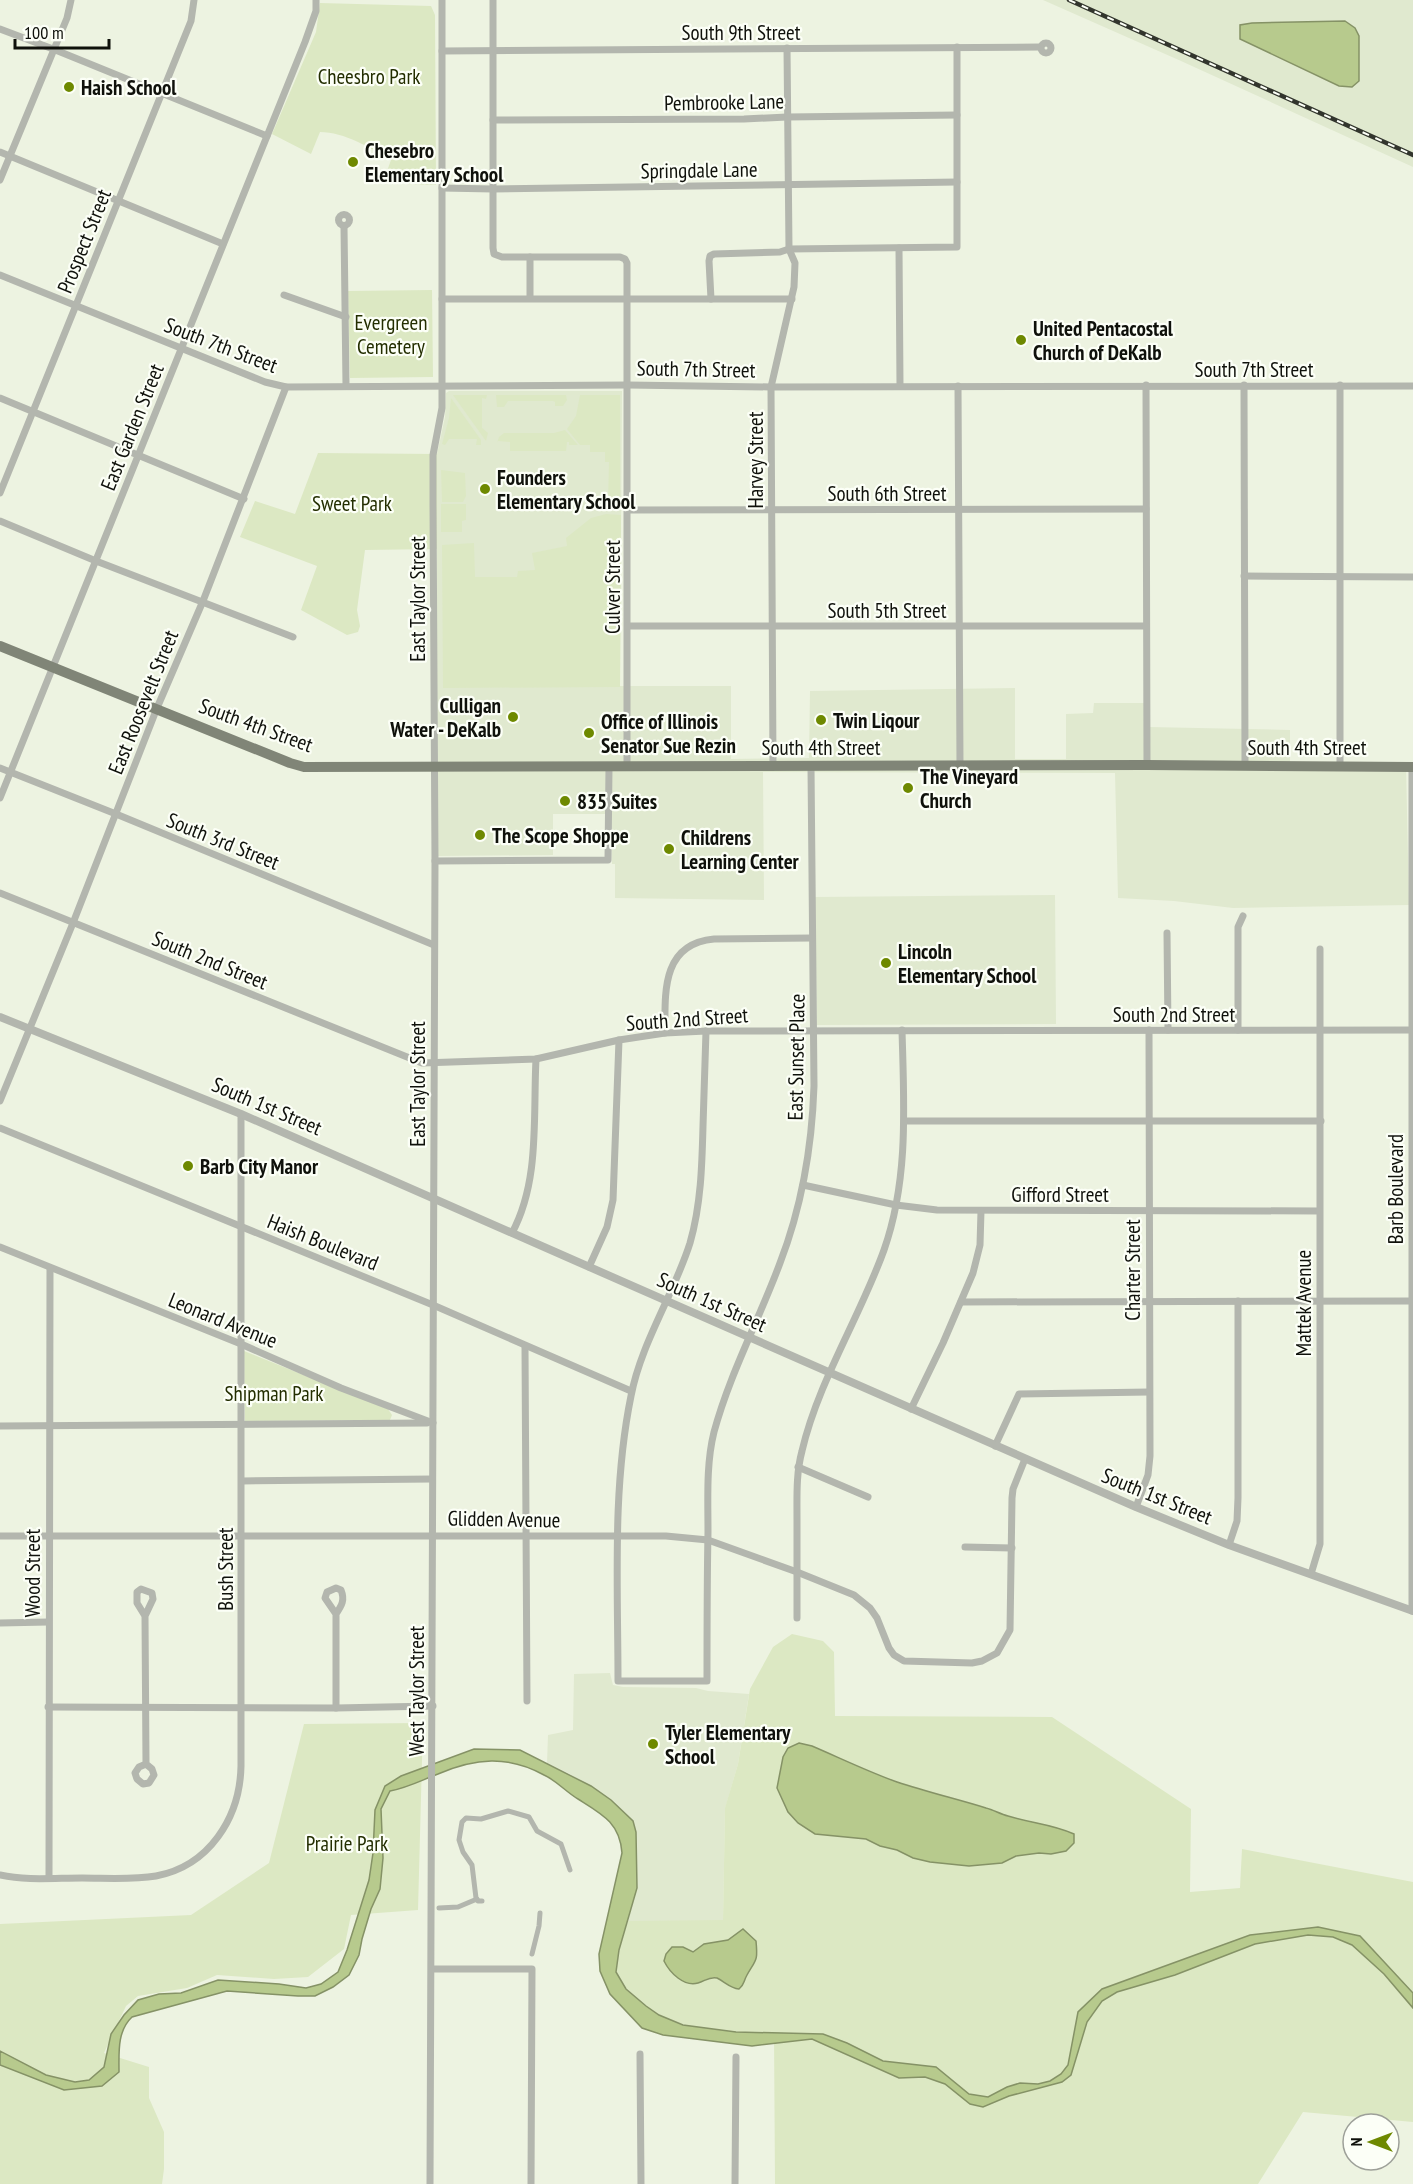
<svg xmlns="http://www.w3.org/2000/svg" width="1413" height="2184" viewBox="0 0 1413 2184" font-family="'PT Sans Narrow',sans-serif">
<style>
.built{fill:#e0e9cf}
.green{fill:#dce8c3}
.water{fill:#b7ca8d;stroke:#859266;stroke-width:1.5}
.lines{fill:none;stroke-linecap:round;stroke-linejoin:round}
.pedestrian{stroke:#b3b6ae;stroke-width:5}
.minor{stroke:#b3b6ae;stroke-width:7}
.tertiary{stroke:#b3b6ae;stroke-width:8}
.primary{stroke:#808577;stroke-width:10}
.rail-casing{stroke:#32352d;stroke-width:4.5}
.rail{stroke:#fcfff7;stroke-width:2;stroke-dasharray:7;stroke-linecap:butt}
.poi-dot{fill:#6e8900;stroke:#fcfff7;stroke-width:2}
.labels{text-anchor:middle;dominant-baseline:central;stroke-width:4.5;stroke-linejoin:round;paint-order:stroke}
.street-label{font-size:21px;fill:#0f110b;stroke:#fcfff7}
.park-label{font-size:21px;fill:#232e00;stroke:#fcfff7}
.poi-label{font-size:21px;font-weight:bold;fill:#0f110b;stroke:#fcfff7;text-anchor:start}
</style>
<rect width="100%" height="100%" fill="#edf3e1"/>
<g class="built">
<polygon points="1043,0 1413,0 1413,167 1181,61"/>
<polygon points="449,391 622,391 620,686 731,686 731,759 809,758 810,691 1015,688 1015,759 1066,759 1066,714 1093,713 1094,703 1149,703 1149,727 1290,730 1290,764 1406,765 1409,905 1233,908 1174,901 1118,898 1115,773 763,772 764,900 615,898 615,864 612,864 611,814 553,814 553,855 437,856 437,454 445,417 446,393"/>
<polygon points="1055,895 1056,1024 817,1025 815,897"/>
<polygon points="610,1673 613,1685 623,1687 696,1688 708,1691 749,1694 738,1764 725,1809 723,1921 628,1921 637,1888 611,1800 570,1774 547,1763 548,1735 573,1730 574,1674"/>
</g>
<g class="green">
<path d="M320,3L431,6L435,15L436,185L407,184L386,174L391,160C371,148 344,132 320,132L311,154L272,134L316,32Z"/>
<polygon points="432,290 433,377 350,378 348,291"/>
<polygon points="453,395 487,395 486,399 482,398 482,428 488,433 486,441"/>
<polygon points="496,395 566,395 567,400 563,406 555,406 555,402 553,401 508,401 504,407 497,407"/>
<polygon points="580,395 620,395 620,506 611,506 608,503 609,462 605,462 605,452 590,452 590,445 580,445 567,429 576,416"/>
<polygon points="451,398 481,440 481,445 476,445 477,439 449,439 445,445 442,444 449,418"/>
<polygon points="565,430 578,445 569,445 569,442 567,442 566,451 510,451 510,442 498,441 497,443 499,437 504,433 554,433"/>
<polygon points="318,453 437,454 437,549 365,550 357,610 360,626 358,632 347,635 301,610 317,566 240,537 255,501 295,514"/>
<polygon points="441,470 465,473 466,496 463,502 442,502"/>
<polygon points="441,504 466,504 466,520 462,521 462,532 441,532"/>
<polygon points="606,514 621,515 620,687 443,688 442,545 474,543 475,577 517,577 518,571 535,570 532,553 567,546 566,538 591,518"/>
<polygon points="244,1351 388,1409 392,1415 390,1420 245,1421"/>
<path d="M792,1634L823,1641L834,1652L835,1716L1052,1717L1191,1809L1190,1892L1240,1888L1242,1849L1413,1882V2122L1303,2112L1258,2184H775L774,2034C728,2032 677,2034 640,2001C629,1992 622,1985 616,1972L619,1950L628,1921L723,1920L725,1808L738,1764L750,1689L773,1647Z"/>
<polygon points="423,1723 418,1910 351,1915 344,1949 308,1977 274,1979 217,1975 187,1988 138,1996 126,2006 104,2053 149,2067 149,2098 164,2132 164,2169 162,2184 0,2184 0,1924 191,1915 269,1863 304,1724"/>
</g>
<g class="water">
<polygon points="1345,21 1355,28 1359,36 1359,81 1352,87 1339,86 1240,39 1240,25 1252,23"/>
<path d="M799,1743L812,1746C840,1758 869,1772 897,1782C927,1792 957,1799 986,1808C994,1810 1000,1814 1008,1816C1030,1823 1052,1824 1074,1834V1843L1066,1851L1051,1854L1039,1853L1016,1856L1002,1863L969,1866L930,1862L913,1858L897,1850L880,1846L866,1839L815,1834L798,1823L788,1812L777,1788L783,1757L788,1748Z"/>
<path d="M474,1749L520,1750L591,1786L611,1800L633,1821L636,1832L637,1888L619,1950L616,1972L626,1989L646,2006L659,2015L683,2025L736,2032L823,2034L847,2043L883,2061L936,2067L969,2094L988,2097L1007,2087L1020,2083L1038,2084L1050,2081L1061,2074L1068,2065L1078,2012L1102,1989L1250,1935L1318,1927L1360,1936L1413,1993V2008L1384,1974L1352,1945L1333,1937L1308,1935L1255,1944L1175,1975L1117,1992L1102,2001L1087,2022L1071,2075L1062,2082L1009,2096L983,2107L970,2104L945,2084L925,2077L899,2078L812,2039L752,2046L663,2035L642,2028L610,1994L600,1971L599,1954L622,1853C620,1823 602,1814 578,1799C566,1792 557,1781 544,1775C508,1755 475,1758 438,1774C422,1780 407,1788 390,1791L381,1809L383,1858L380,1889L371,1909L362,1939L359,1955L349,1975L333,1987L315,1996H298L227,1991L132,2017C117,2031 119,2053 119,2072L102,2086L64,2090L0,2065V2051L46,2075L75,2082L89,2080L104,2067L111,2034L124,2015L138,2000L159,1994L181,1993L218,1980L279,1984L306,1988L321,1984L338,1972L347,1950L369,1880L373,1853L375,1810L385,1786L401,1776Z"/>
<path d="M743,1929L756,1941C758,1962 756,1959 747,1975C743,1982 745,1984 739,1989C730,1988 725,1982 717,1978C710,1976 705,1981 698,1983C684,1987 670,1973 664,1961L666,1954L672,1947H683L693,1952L704,1944L728,1940Z"/>
</g>
<g class="lines">
<g class="pedestrian">
<polyline points="482,1901 478,1901 476,1898 472,1865 463,1852 459,1840 462,1822 466,1818 481,1819 508,1811 529,1817 537,1831 561,1844 570,1870"/>
<polyline points="439,1908 458,1907 477,1899"/>
<polyline points="532,1954 539,1926 540,1913"/>
</g>
<g class="minor">
<polyline points="493,0 493,248 494,254 502,257 620,257 625,259 627,263 627,767"/>
<polyline points="0,29 53,49 267,136"/>
<circle cx="1046" cy="48" r="5"/>
<polyline points="442,51 1040,47"/>
<polyline points="493,120 744,119 787,117 957,115"/>
<polyline points="0,152 223,244"/>
<polyline points="0,180 67,18 71,0"/>
<polyline points="442,188 493,189 957,182"/>
<circle cx="344" cy="220" r="5.5"/>
<polyline points="344,226 346,385"/>
<polyline points="899,248 900,386"/>
<polyline points="530,257 530,298"/>
<polyline points="0,275 265,382 286,387 628,385 771,387 1413,386"/>
<polyline points="284,295 346,317"/>
<polyline points="442,299 792,299"/>
<polyline points="711,299 709,261 710,256 714,254 780,252 789,249 957,247 957,47"/>
<polyline points="1146,385 1147,765"/>
<polyline points="1244,385 1245,766"/>
<polyline points="1340,385 1340,767"/>
<polyline points="958,386 960,766"/>
<polyline points="0,398 244,499"/>
<polyline points="0,493 191,21 194,0"/>
<polyline points="628,510 1146,509"/>
<polyline points="0,521 96,561 293,637"/>
<polyline points="1244,576 1413,577"/>
<polyline points="628,626 1146,626"/>
<polyline points="773,767 771,387 794,287 795,263 789,249 787,48"/>
<polyline points="0,768 116,814 434,945"/>
<polyline points="0,798 305,42 316,11 316,0"/>
<polyline points="435,861 608,860 609,767"/>
<polyline points="0,893 422,1063 536,1059 619,1040 665,1033 706,1031 1412,1030"/>
<polyline points="1167,933 1168,1030"/>
<polyline points="1238,1030 1238,927 1243,916"/>
<path d="M706,1031C705,1062 704,1094 703,1126C702,1165 701,1205 690,1243C674,1294 641,1343 631,1396C612,1489 618,1586 618,1681H707C707,1631 707,1582 708,1532C708,1499 706,1464 714,1432C730,1373 759,1320 780,1263C802,1206 812,1147 814,1086L811,767"/>
<path d="M665,1033C665,993 661,944 714,939L812,938"/>
<polyline points="0,1101 73,923 157,708 203,601 286,387"/>
<polyline points="904,1121 1321,1121"/>
<polyline points="0,1128 433,1305 631,1391"/>
<polyline points="803,1185 896,1205 937,1210 1319,1211"/>
<path d="M512,1233C540,1181 533,1117 536,1059"/>
<polyline points="0,1247 241,1344 341,1388 433,1423"/>
<polyline points="589,1267 607,1227 613,1200 619,1040"/>
<polyline points="961,1302 1412,1301"/>
<polyline points="525,1346 527,1701"/>
<polyline points="911,1409 943,1343 973,1273 980,1245 981,1211"/>
<polyline points="0,1426 427,1423"/>
<polyline points="995,1446 1019,1394 1149,1392"/>
<polyline points="798,1467 868,1497"/>
<polyline points="242,1481 432,1479"/>
<polyline points="1136,1507 1148,1475 1150,1456 1149,1030"/>
<polyline points="0,1536 666,1536 708,1540 797,1572 854,1595 870,1608 877,1618 889,1648 894,1655 904,1661 972,1663 982,1661 997,1653 1010,1630 1012,1498 1013,1489 1025,1459"/>
<polyline points="1229,1545 1237,1521 1238,1498 1238,1301"/>
<polyline points="965,1547 1012,1548"/>
<polyline points="1311,1574 1320,1544 1320,949"/>
<polyline points="1412,1611 1412,767"/>
<path d="M336,1614L325,1598L327,1592L336,1588L341,1590C345,1600 342,1605 336,1614V1708"/>
<polyline points="145,1616 137,1603 137,1592 141,1589 152,1593 153,1599 145,1616 146,1764 139,1767 135,1773 137,1779 143,1784 149,1783 154,1775 152,1769 146,1764"/>
<path d="M797,1618C797,1585 797,1552 797,1519C797,1496 796,1473 802,1451C818,1382 860,1317 884,1250C909,1179 904,1104 902,1030"/>
<polyline points="0,1623 48,1622"/>
<polyline points="48,1707 336,1708 433,1706"/>
<path d="M0,1875C26,1881 55,1878 82,1878C106,1878 132,1880 156,1876C209,1866 240,1818 241,1766V1114"/>
<polyline points="49,1878 50,1268"/>
<polyline points="432,1969 532,1969 531,2184"/>
<polyline points="640,2054 641,2184"/>
<polyline points="430,2184 435,861 433,503 433,455 442,408 442,0"/>
<polyline points="735,2184 736,2057"/>
</g>
<polyline class="tertiary" points="0,1017 241,1114 1136,1507 1229,1545 1413,1611"/>
<polyline class="primary" points="0,646 290,763 304,767 1147,765 1413,767"/>
<defs>
<polyline id="rail" points="1069,0 1413,155"/>
</defs>
<use href="#rail" class="rail-casing"/>
<use href="#rail" class="rail"/>
</g>
<g class="poi-dot">
<circle cx="69" cy="87" r="6"/>
<circle cx="353" cy="162" r="6"/>
<circle cx="1021" cy="340" r="6"/>
<circle cx="485" cy="489" r="6"/>
<circle cx="513" cy="717" r="6"/>
<circle cx="821" cy="720" r="6"/>
<circle cx="589" cy="733" r="6"/>
<circle cx="908" cy="788" r="6"/>
<circle cx="565" cy="801" r="6"/>
<circle cx="480" cy="835" r="6"/>
<circle cx="669" cy="849" r="6"/>
<circle cx="886" cy="963" r="6"/>
<circle cx="188" cy="1166" r="6"/>
<circle cx="653" cy="1744" r="6"/>
</g>
<g class="labels">
<g class="street-label">
<text x="741" y="32">South 9th Street</text>
<text transform="translate(724 102) rotate(-1)">Pembrooke Lane</text>
<text transform="translate(699 170) rotate(-1)">Springdale Lane</text>
<text transform="translate(84 241) rotate(-68)">Prospect Street</text>
<text transform="translate(221 345) rotate(21)">South 7th Street</text>
<text transform="translate(696 369) rotate(1)">South 7th Street</text>
<text x="1254" y="369">South 7th Street</text>
<text transform="translate(132 427) rotate(-68)">East Garden Street</text>
<text transform="translate(755 460) rotate(-90)">Harvey Street</text>
<text x="887" y="493">South 6th Street</text>
<text transform="translate(612 587) rotate(-90)">Culver Street</text>
<text transform="translate(417 599) rotate(-90)">East Taylor Street</text>
<text x="887" y="610">South 5th Street</text>
<text transform="translate(143 702) rotate(-68)">East Roosevelt Street</text>
<text transform="translate(256 725) rotate(20)">South 4th Street</text>
<text x="821" y="747">South 4th Street</text>
<text x="1307" y="747">South 4th Street</text>
<text transform="translate(223 841) rotate(22)">South 3rd Street</text>
<text transform="translate(210 960) rotate(22)">South 2nd Street</text>
<text x="1174" y="1014">South 2nd Street</text>
<text transform="translate(687 1019) rotate(-4)">South 2nd Street</text>
<text transform="translate(796 1057) rotate(-89)">East Sunset Place</text>
<text transform="translate(417 1084) rotate(-90)">East Taylor Street</text>
<text transform="translate(267 1106) rotate(23)">South 1st Street</text>
<text transform="translate(1395 1189) rotate(-90)">Barb Boulevard</text>
<text x="1060" y="1194">Gifford Street</text>
<text transform="translate(323 1242) rotate(22)">Haish Boulevard</text>
<text transform="translate(1132 1270) rotate(-90)">Charter Street</text>
<text transform="translate(712 1302) rotate(24)">South 1st Street</text>
<text transform="translate(1303 1303) rotate(-90)">Mattek Avenue</text>
<text transform="translate(223 1320) rotate(22)">Leonard Avenue</text>
<text transform="translate(1157 1496) rotate(22)">South 1st Street</text>
<text transform="translate(504 1519) rotate(1)">Glidden Avenue</text>
<text transform="translate(225 1569) rotate(-90)">Bush Street</text>
<text transform="translate(32 1573) rotate(-90)">Wood Street</text>
<text transform="translate(416 1691) rotate(-90)">West Taylor Street</text>
</g>
<g class="park-label">
<text x="369" y="76">Cheesbro Park</text>
<text x="391" y="322">Evergreen<tspan x="391" dy="24">Cemetery</tspan></text>
<text x="352" y="503">Sweet Park</text>
<text x="274" y="1393">Shipman Park</text>
<text x="347" y="1843">Prairie Park</text>
</g>
<g class="poi-label">
<text x="81" y="87">Haish School</text>
<text x="365" y="150">Chesebro<tspan x="365" dy="24">Elementary School</tspan></text>
<text x="1033" y="328">United Pentacostal<tspan x="1033" dy="24">Church of DeKalb</tspan></text>
<text x="497" y="477">Founders<tspan x="497" dy="24">Elementary School</tspan></text>
<text x="501" y="705" text-anchor="end">Culligan<tspan x="501" dy="24">Water - DeKalb</tspan></text>
<text x="833" y="720">Twin Liqour</text>
<text x="601" y="721">Office of Illinois<tspan x="601" dy="24">Senator Sue Rezin</tspan></text>
<text x="920" y="776">The Vineyard<tspan x="920" dy="24">Church</tspan></text>
<text x="577" y="801">835 Suites</text>
<text x="492" y="835">The Scope Shoppe</text>
<text x="681" y="837">Childrens<tspan x="681" dy="24">Learning Center</tspan></text>
<text x="898" y="951">Lincoln<tspan x="898" dy="24">Elementary School</tspan></text>
<text x="200" y="1166">Barb City Manor</text>
<text x="665" y="1732">Tyler Elementary<tspan x="665" dy="24">School</tspan></text>
</g>
</g>
<g transform="translate(1371 2142) rotate(270)"><circle r="28" fill="#fcfff7" stroke="#9da099" stroke-width="1.5"/>
<path d="M0-4.5L10 22L0 15L-10 22Z" fill="#6e8900"/>
<text y="-9" font-size="16" font-weight="bold" text-anchor="middle" fill="#0f110b">N</text>
</g>
<path d="M15 39v9h94v-9" fill="none" stroke="#0f110b" stroke-width="3"/>
<text x="24" y="39" font-size="18" fill="#0f110b" stroke="#fcfff7" stroke-width="4.5" paint-order="stroke">100 m</text>
</svg>
